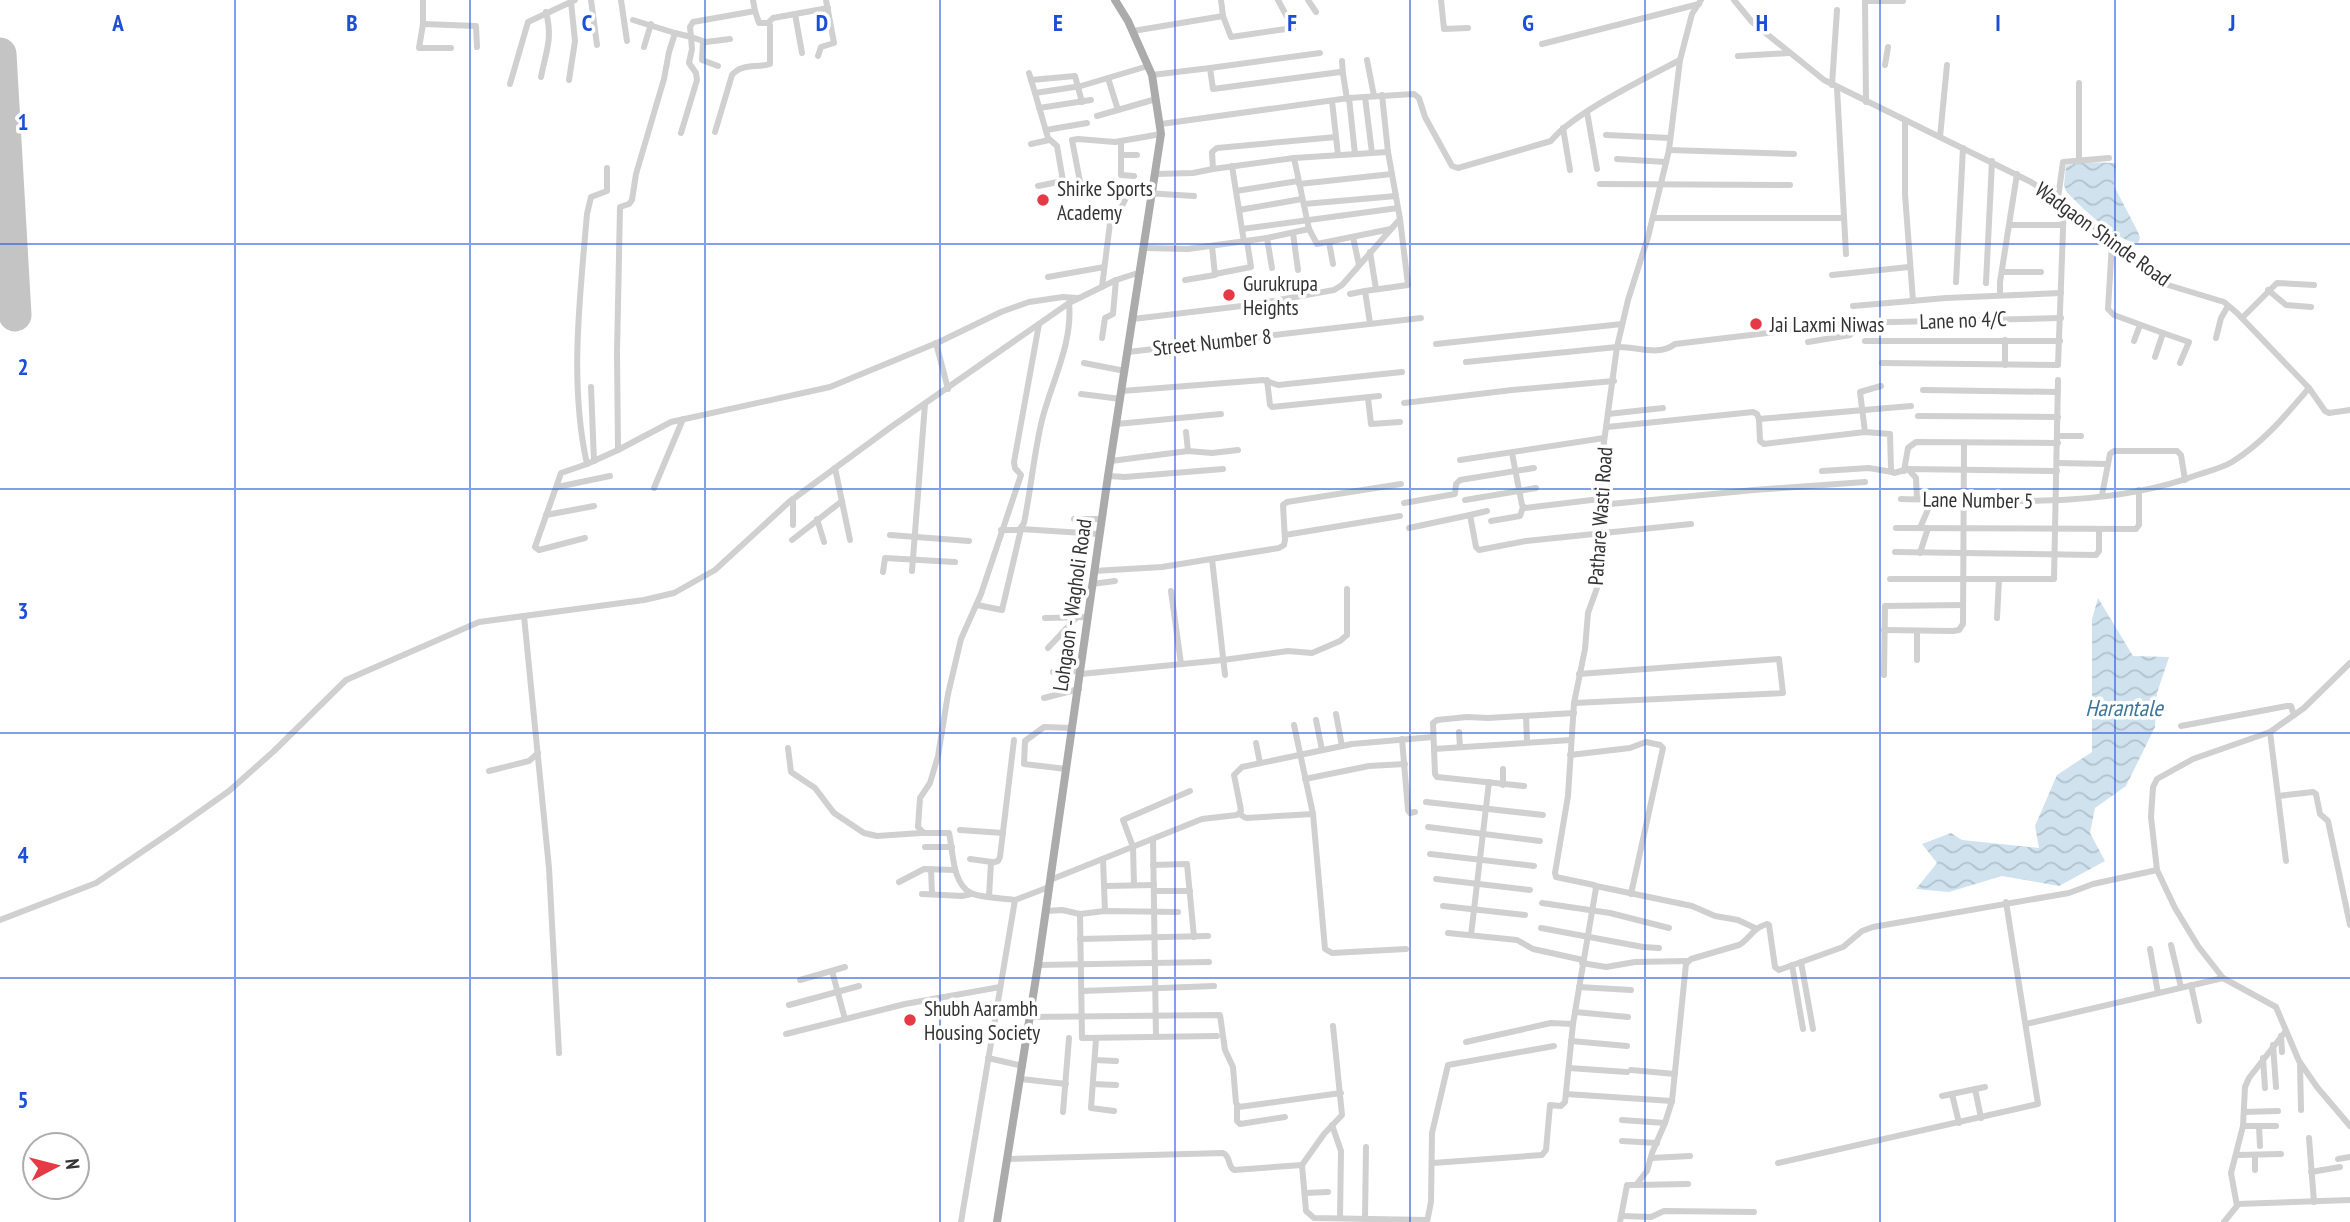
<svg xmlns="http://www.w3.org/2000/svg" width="2350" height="1222" viewBox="0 0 2350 1222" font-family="'PT Sans Narrow',sans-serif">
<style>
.water{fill:url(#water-waves)}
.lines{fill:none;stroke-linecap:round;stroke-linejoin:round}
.taxiway{stroke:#c4c4c4;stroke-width:12}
.runway{stroke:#c4c4c4;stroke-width:33}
.minor{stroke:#d0d0d0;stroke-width:6}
.major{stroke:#ababab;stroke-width:8}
.grid{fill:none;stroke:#1d4ed8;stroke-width:2;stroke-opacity:0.55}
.poi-dot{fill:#e63946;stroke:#fff;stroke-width:2.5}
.labels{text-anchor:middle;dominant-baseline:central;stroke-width:7;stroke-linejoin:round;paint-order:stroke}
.poi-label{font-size:21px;fill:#333;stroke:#fff;text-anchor:start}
.street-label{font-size:21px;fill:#333;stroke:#fff}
.water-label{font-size:23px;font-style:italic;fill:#3f7597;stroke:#fff}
.grid-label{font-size:23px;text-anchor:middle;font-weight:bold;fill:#1d4ed8;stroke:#fff;stroke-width:7;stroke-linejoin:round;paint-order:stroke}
</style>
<defs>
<pattern id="water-waves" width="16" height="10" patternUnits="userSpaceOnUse" patternTransform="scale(1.75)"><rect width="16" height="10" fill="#cfe2ee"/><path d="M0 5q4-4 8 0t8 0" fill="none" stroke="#b2c2cd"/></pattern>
</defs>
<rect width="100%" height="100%" fill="#fff"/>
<g class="water">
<path d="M2082,162L2116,163L2114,186L2138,232L2140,238L2138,243C2119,243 2079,206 2066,191L2064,185L2066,166Z"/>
<polygon points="2098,598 2133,656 2169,657 2157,693 2155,727 2126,786 2095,808 2090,833 2105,861 2059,886 2002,876 1949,892 1916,889 1937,863 1922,844 1951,833 1962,840 2039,848 2035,826 2057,775 2092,752 2092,619"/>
</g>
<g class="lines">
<polyline class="taxiway" points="0,164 6,163"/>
<polyline class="runway" points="0,54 15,315"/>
<g class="minor">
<polyline points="423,0 423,24 419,48 451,48"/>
<polyline points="591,0 597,45"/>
<polyline points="621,0 627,41"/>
<polyline points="753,0 755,11 693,22 690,27 691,37 675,33 669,52 664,79 636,174 632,200 629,204 620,207 617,353 618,450 671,422 830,387 939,342 1001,312 1029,302 1063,297 1077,298"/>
<polyline points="1308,0 1316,12"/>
<polyline points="1441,0 1444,29 1468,28"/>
<polyline points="1734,0 1752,22 1824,80 2031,182 2075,211 2158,279 2168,285 2224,302 2237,313 2309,388 2325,411 2329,413 2350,410"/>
<polyline points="795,14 802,53"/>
<polyline points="1223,16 1231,37 1293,28 1278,0"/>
<polyline points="633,20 675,33"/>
<polyline points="768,23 773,18 828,8"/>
<polyline points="423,24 476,26 477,47"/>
<polyline points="1133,31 1223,16 1221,0"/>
<polyline points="703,42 702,60 718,66"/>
<polyline points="1542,44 1699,4"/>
<polyline points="644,47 651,24"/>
<polyline points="818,56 821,47 834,43 826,0"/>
<polyline points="1738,56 1789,53"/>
<polyline points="1367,60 1374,96"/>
<polyline points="1342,61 1343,74"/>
<polyline points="1885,65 1888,47"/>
<polyline points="1210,68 1320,53"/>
<polyline points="1029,73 1035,93"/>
<polyline points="1152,75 1210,68 1213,89 1340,72 1343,74 1347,99"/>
<path d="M541,77C546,51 553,39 546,12"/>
<polyline points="1108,78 1118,110"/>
<polyline points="569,80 575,41 571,2"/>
<polyline points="1031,80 1075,76 1082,102"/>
<polyline points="2079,83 2079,160"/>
<polyline points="510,84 528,22 575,0"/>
<polyline points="1832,85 1837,10"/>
<polyline points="1837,88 1846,254"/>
<polyline points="1365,97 1372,153"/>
<polyline points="1349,98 1355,154"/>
<polyline points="1332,101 1338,155"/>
<polyline points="1866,102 1865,1 1903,1"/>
<polyline points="1039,108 1091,100"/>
<polyline points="1587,112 1597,169"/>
<polyline points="1097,116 1156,99"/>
<polyline points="1905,122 1905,194 1913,301"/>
<path d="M1161,124L1349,98L1414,94L1419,98L1425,117L1452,166L1458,168L1551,141C1573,113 1646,78 1680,60"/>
<polyline points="1563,128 1570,170"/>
<polyline points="1046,130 1087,123"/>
<path d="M715,132L732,75C741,63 757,68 770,64V25L768,23H759L755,11"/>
<polyline points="681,133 697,80 696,73 689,63 692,49 691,37 706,42 730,39"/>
<polyline points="1606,135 1670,138"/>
<polyline points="1940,137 1947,65"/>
<polyline points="1121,141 1121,175 1134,176"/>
<polyline points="1031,144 1049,140"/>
<polyline points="1669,150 1794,154"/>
<polyline points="1121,155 1137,155"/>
<polyline points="1294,158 1309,229 1317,244 1391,229"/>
<polyline points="1617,159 1666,162"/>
<polyline points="1232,166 1244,242"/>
<polyline points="1213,169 1212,152 1217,148 1336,137"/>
<polyline points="1155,174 1193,173 1213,169 1294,158 1388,152"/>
<polyline points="1299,184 1392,174"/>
<polyline points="1600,184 1790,185"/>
<polyline points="1038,186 1063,181 1057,146 1048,138 1035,93 1081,86 1148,66"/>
<polyline points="1236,191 1298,181"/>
<polyline points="1082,192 1072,140 1078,139 1115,142 1161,134"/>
<polyline points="2058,198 2063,162 2109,158"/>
<polyline points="1304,204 1396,196"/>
<polyline points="1122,206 1129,192 1194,196"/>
<polyline points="1239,210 1302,199"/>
<polyline points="1653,218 1844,218"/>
<polyline points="2010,225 2063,225"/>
<polyline points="1242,229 1398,208"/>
<polyline points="1293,233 1298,270"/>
<polyline points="1353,237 1359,265"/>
<polyline points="1267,238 1272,268"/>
<polyline points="1329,242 1333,264"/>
<polyline points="2112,243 2108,309 2114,315 2163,333 2155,357"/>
<polyline points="1145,248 1188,249 1267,238 1309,229"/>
<polyline points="1370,252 1376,289"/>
<polyline points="2002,272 2041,272"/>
<polyline points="1215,274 1251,267 1247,241"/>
<polyline points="1832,275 1909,267"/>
<polyline points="1048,277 1104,267"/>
<polyline points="1185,280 1215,275 1212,246"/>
<polyline points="1956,282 1963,148"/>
<polyline points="1986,283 1992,161"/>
<polyline points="1102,287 1110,223"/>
<polyline points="2268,290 2286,305 2311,307"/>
<polyline points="1350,294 1365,291"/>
<polyline points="2000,295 2000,282 2017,174"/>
<polyline points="1853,306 1946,298 2061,293"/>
<polyline points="2242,318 2277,283 2314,285"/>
<polyline points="1133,319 1250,305 1334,290 1342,285 1400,219 1388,152 1382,95"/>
<polyline points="1370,323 1365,291 1408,285 1400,219"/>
<polyline points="2163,333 2189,342 2180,363"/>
<polyline points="1102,338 1105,318 1113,314 1116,280"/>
<polyline points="2216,338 2221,318 2228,306"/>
<polyline points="1865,341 2060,341"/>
<polyline points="2134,341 2140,325"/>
<polyline points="1808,342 1850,335 1855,330 1855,323"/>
<polyline points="936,343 948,389"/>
<polyline points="1436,344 1622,324"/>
<polyline points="1128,352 1421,318"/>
<path d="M1466,362L1617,347C1637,346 1658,357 1675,344L1850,323L2061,318"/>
<polyline points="1084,363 1125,371"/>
<polyline points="1882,363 2058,365 2064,203"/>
<polyline points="2005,365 2005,340"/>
<polyline points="1267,380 1270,405 1272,407 1379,396"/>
<polyline points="591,387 594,461"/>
<polyline points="1923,390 2058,392"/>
<polyline points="1122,391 1263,380 1278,385 1402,372"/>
<polyline points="1081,394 1121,399"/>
<polyline points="1368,398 1371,424 1400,422"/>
<polyline points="1404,403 1512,390 1614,381"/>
<polyline points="1608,414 1663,408"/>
<polyline points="1918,416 2058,417"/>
<polyline points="1759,419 1760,441 1764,444 1865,432 1890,434 1891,470 1894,473 1908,469 2057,471"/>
<polyline points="1117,424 1221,414"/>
<polyline points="1607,427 1753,412 1757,414 1759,419 1911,406"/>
<polyline points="1186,432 1188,451"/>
<polyline points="1865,432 1860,392 1881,386"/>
<polyline points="2058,436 2081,436"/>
<polyline points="1512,453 1522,505 1525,508 1600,499"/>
<polyline points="1460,460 1604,438"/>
<polyline points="1111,461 1188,451 1212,453 1238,450"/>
<polyline points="2057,463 2108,464"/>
<path d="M587,464C569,383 580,297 587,214L591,197L607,191V168"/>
<polyline points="835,468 850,540"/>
<polyline points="1908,469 1916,478 1917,499"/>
<polyline points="1822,471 1869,468 1892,472"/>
<polyline points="1904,471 1908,448 1916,442 2058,443"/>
<polyline points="1108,476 1125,477 1223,469"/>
<polyline points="557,487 610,476"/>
<polyline points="654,488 683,419"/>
<polyline points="2102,495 2110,454 2114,451 2177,451 2181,455 2185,480"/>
<path d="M1901,499C1997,501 2106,509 2197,475C2209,471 2222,468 2232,462C2263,443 2286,415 2309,388"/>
<polyline points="1465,500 1536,488"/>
<polyline points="1404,503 1455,494 1456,484 1460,480 1534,468"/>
<polyline points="1600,505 1754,490 1865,482"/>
<polyline points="546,515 594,506"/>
<polyline points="1470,515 1487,511"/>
<polyline points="817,519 824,542"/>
<polyline points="1074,519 1102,519"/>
<polyline points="1491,521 1520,516 1523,507"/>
<polyline points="793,525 793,499"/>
<polyline points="1409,528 1470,515 1476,547 1479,550 1526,541 1691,524"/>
<polyline points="1896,528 2136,529 2139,525 2139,490"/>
<polyline points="1920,528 1932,500"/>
<path d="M1001,530H1019L1024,523C1031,489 1034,453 1042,420C1052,381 1073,343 1069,303"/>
<polyline points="890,535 969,541"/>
<polyline points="1285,535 1400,516"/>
<polyline points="585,538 539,550 535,547 561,473 587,464 618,450"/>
<polyline points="792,540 842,501"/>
<polyline points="1895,552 2096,555 2099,551 2099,529"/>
<polyline points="1920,553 1928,528"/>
<polyline points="1212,559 1225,675"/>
<polyline points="912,571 925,404"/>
<polyline points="1094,571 1162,567 1279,548 1284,545 1285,540 1283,505 1287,502 1401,484"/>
<polyline points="883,572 885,558 955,562"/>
<polyline points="1890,579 2054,579 2058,380"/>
<polyline points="1092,584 1115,581"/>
<polyline points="1171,591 1181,664"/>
<polyline points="977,605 1002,610 1021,529 1099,534"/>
<polyline points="524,616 549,868 559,1053"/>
<polyline points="1045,618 1088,617"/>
<polyline points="1997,618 1999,579"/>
<polyline points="1884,630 1953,631 1959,630 1963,624 1964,443"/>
<polyline points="1917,631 1917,660"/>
<polyline points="1048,648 1077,617"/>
<polyline points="2350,663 2304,708 2270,732 2193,759 2157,779 2153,787 2151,817 2157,870 2175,908 2198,946 2223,978 2276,1007 2299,1061 2317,1087 2350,1126"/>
<polyline points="1053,672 1081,671"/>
<polyline points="1081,674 1223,660 1288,651 1312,653 1340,641 1347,635 1347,589"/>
<polyline points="1884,675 1885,606 1963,605"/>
<polyline points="1044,698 1079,689"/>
<polyline points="1574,703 1783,693 1779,659 1579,674"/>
<polyline points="1336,714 1342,746"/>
<polyline points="1526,716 1527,742"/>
<polyline points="1316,720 1322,750"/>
<polyline points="1294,725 1313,814 1325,949 1332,953 1406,949"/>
<polyline points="2181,726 2287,706 2291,706 2294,715"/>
<polyline points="1459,732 1460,747"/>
<polyline points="2270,732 2286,861"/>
<polyline points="1402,739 1408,810 1410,813 1415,812"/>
<polyline points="1571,740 1434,749 1433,723 1437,720 1467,717 1488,718 1574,713"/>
<polyline points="1256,743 1260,763"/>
<polyline points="788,748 791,772 815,788 834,813 864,833 877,836 921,833"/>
<polyline points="1434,749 1435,774 1437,777 1524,786"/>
<polyline points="1570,755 1630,748 1646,742 1660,745 1663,748 1631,894"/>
<polyline points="1066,769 1024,764 1025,741 1044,727 1072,728"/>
<polyline points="489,771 529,761 538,753"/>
<polyline points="1305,779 1369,766 1405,764"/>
<polyline points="1503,785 1503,769"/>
<polyline points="2278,796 2313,792 2316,794 2320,814 2328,821 2350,925"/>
<polyline points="1426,802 1543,815"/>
<polyline points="1239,814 1246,818 1313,814"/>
<polyline points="1428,827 1540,841"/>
<polyline points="960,830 1003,833"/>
<polyline points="1153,839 1156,1037"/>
<polyline points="925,847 952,847"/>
<polyline points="1430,854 1534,866"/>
<polyline points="970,859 992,862"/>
<polyline points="1103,859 1105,911"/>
<polyline points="1153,865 1187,864 1194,937"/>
<polyline points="931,869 932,894"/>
<polyline points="1436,879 1530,890"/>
<polyline points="1050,880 1202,819 1237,815 1241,811 1240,805 1234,775 1242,767 1352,744 1433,737"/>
<polyline points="899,882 924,869 955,870"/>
<polyline points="1134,885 1133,847 1123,820 1190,791"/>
<polyline points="1105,886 1154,885"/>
<polyline points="1596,886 1692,906 1715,916 1738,920 1755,928"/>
<polyline points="1154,891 1190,891"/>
<polyline points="922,894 962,896 971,894"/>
<polyline points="989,896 991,863 998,861 1000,857 1014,740"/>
<path d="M1015,900C1004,898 981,898 971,893C952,884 953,850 949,833H924L918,827L920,798L930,783L938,756L948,694L961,639L981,594L1021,475L1015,468L1014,462L1039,324"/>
<polyline points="1542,903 1610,913 1669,928"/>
<polyline points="1443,906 1525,915"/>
<polyline points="1046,911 1062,910 1080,914"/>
<polyline points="1178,912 1105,911 1080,914 1082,1038 1217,1036"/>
<polyline points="0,920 96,883 174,830 229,791 274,751 346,680 479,622 644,600 674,593 715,570 789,502 891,427 1069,303 1116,280 1141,272"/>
<polyline points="1541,928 1643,947 1659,948"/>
<polyline points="1448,933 1517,940 1533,949 1583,960"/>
<polyline points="1471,935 1489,782"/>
<polyline points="1080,939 1208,936"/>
<polyline points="2171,945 2181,987"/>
<polyline points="2150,949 2158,993"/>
<polyline points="1801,962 1813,1029"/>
<polyline points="1582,963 1606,967 1635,962 1687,961"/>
<polyline points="1038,965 1209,962"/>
<polyline points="1792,965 1803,1029"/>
<polyline points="832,971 845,1019"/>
<polyline points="800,980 845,967"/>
<polyline points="2191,985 2199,1021"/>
<polyline points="1579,987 1631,990"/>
<polyline points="1082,991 1214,986"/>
<polyline points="789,1005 859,986"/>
<polyline points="1575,1012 1628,1017"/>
<polyline points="1030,1017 1220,1015 1225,1050 1233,1067 1236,1103 1239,1107 1341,1093"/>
<polyline points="2026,1024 2223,978"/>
<polyline points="786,1034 905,1004 1000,987"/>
<polyline points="2281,1036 2282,1052"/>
<polyline points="1096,1039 1091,1108 1114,1111"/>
<polyline points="1571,1041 1627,1046"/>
<polyline points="1466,1042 1551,1023 1573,1024"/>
<polyline points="2273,1045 2276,1087"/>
<polyline points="988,1058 1023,1066"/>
<polyline points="2263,1058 2265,1088"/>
<polyline points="1095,1060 1116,1061"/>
<polyline points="2300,1063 2301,1110"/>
<polyline points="1569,1068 1627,1072"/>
<polyline points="1631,1070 1675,1074"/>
<polyline points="1021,1079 1066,1084"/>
<polyline points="1093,1084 1116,1085"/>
<polyline points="1975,1089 1981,1118"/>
<polyline points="1566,1094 1672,1101"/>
<polyline points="1952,1094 1959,1123"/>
<polyline points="1942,1096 1985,1087"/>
<polyline points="1237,1105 1237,1121 1240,1124 1285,1117"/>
<polyline points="1063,1112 1069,1038"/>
<polyline points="2244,1112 2278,1111"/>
<polyline points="1622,1120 1665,1123"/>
<polyline points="1332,1125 1341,1151 1340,1218"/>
<polyline points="2243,1126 2276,1126"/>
<polyline points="2259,1126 2260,1146"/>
<polyline points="2309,1138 2314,1202"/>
<polyline points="1622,1141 1657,1143"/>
<polyline points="2237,1155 2281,1154"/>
<polyline points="2255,1155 2255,1170"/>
<polyline points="1651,1158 1690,1156"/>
<path d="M1008,1159L1223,1153C1231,1156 1227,1166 1234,1170L1302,1165L1306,1211L1314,1218L1427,1220"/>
<polyline points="2338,1159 2350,1157"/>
<polyline points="1433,1163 1542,1155 1546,1150 1550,1105 1561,1106 1565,1102 1573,1024 1596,888 1594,885 1556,877 1555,873 1568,796 1574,703 1585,649 1588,613 1597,588 1603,449 1617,347 1628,300 1648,237 1669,150 1680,60 1692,14 1701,0"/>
<polyline points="1778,1163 2038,1104 2006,902"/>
<polyline points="1302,1165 1324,1134 1342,1115 1333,1026"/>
<polyline points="2311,1172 2340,1167"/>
<polyline points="1636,1185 1688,1184"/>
<polyline points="1305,1193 1328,1192"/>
<polyline points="2237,1204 2350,1200"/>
<polyline points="1622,1216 1651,1217 1664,1211 1754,1212"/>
<polyline points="1365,1219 1366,1147"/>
<polyline points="961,1222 1015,900 1049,887"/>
<polyline points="1427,1222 1431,1202 1432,1133 1448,1065 1554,1046"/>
<path d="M1620,1222L1627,1185H1636L1647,1171L1652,1153L1665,1123L1672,1101L1686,964L1691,959L1739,945C1751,938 1751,929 1767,924L1769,925L1775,967L1779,970L1843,947L1862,931L1873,927L2069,893L2093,884L2157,870"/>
<polyline points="2224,1222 2237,1206 2231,1173 2243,1126 2245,1087 2249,1078 2285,1032"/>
</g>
<polyline class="major" points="997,1222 1038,965 1108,476 1161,134 1152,75 1128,21 1115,0"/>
</g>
<path class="grid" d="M235,0V1222M470,0V1222M705,0V1222M940,0V1222M1175,0V1222M1410,0V1222M1645,0V1222M1880,0V1222M2115,0V1222M0,244H2350M0,489H2350M0,733H2350M0,978H2350"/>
<g class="poi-dot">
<circle cx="1043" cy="200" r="7"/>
<circle cx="1229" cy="295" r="7"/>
<circle cx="1756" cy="324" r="7"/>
<circle cx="910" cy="1020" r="7"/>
</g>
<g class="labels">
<g class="poi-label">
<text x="1057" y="188">Shirke Sports<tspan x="1057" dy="24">Academy</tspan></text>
<text x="1243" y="283">Gurukrupa<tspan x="1243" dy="24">Heights</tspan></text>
<text x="1770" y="324">Jai Laxmi Niwas</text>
<text x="924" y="1008">Shubh Aarambh<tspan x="924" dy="24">Housing Society</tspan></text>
</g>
<g class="street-label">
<text transform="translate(2103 234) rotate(36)">Wadgaon Shinde Road</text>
<text transform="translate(1963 320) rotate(-2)">Lane no 4/C</text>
<text transform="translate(1212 342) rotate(-6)">Street Number 8</text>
<text transform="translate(1978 500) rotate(1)">Lane Number 5</text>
<text transform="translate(1600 516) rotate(-86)">Pathare Wasti Road</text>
<text transform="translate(1072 605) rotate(-82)">Lohgaon - Wagholi Road</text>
</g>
<g class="water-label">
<text x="2124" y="707">Harantale</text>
</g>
</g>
<g class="grid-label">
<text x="118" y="31">A</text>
<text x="352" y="31">B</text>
<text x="587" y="31">C</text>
<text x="822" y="31">D</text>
<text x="1058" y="31">E</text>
<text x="1292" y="31">F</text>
<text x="1528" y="31">G</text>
<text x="1762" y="31">H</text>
<text x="1998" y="31">I</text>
<text x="2232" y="31">J</text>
<text x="23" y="130">1</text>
<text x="23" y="375">2</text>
<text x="23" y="619">3</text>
<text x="23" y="863">4</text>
<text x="23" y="1108">5</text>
</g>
<g transform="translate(56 1166) rotate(83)"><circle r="33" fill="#ffffff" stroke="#adadad" stroke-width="2"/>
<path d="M0-5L12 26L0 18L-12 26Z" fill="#e63946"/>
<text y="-10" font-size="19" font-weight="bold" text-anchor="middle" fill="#333333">N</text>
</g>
</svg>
